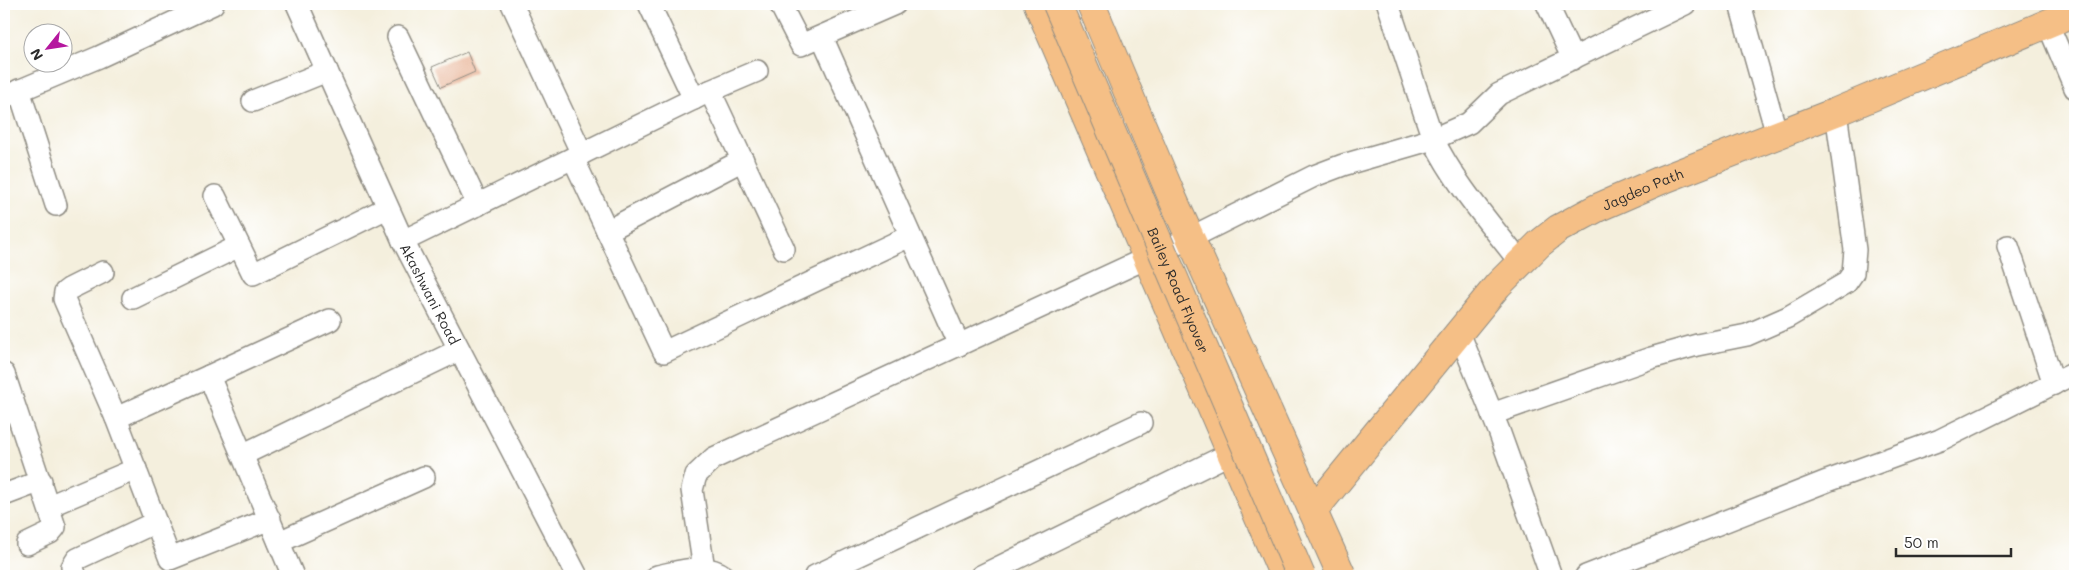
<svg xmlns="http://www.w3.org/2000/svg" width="2079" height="580" viewBox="0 0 2079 580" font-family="Mali,sans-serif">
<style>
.building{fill:#e8b395}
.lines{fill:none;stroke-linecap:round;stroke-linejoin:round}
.minor-casing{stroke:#908d84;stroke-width:24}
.major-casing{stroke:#908d84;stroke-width:30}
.minor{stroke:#fff;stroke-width:21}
.major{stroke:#f5bf86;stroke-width:28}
.highway-bridge-casing{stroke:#908d84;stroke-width:30;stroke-linecap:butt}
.highway-bridge{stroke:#f5bf86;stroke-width:28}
.labels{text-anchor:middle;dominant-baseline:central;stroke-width:4;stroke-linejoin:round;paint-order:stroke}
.street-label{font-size:14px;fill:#2b2b2b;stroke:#fff}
</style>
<rect width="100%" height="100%" fill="#fff"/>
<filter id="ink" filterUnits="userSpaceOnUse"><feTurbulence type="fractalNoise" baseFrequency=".02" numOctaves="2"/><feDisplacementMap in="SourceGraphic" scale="10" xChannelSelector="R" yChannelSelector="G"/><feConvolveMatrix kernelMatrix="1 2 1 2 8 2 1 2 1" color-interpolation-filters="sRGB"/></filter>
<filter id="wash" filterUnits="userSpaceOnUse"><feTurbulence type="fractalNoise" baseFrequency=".0096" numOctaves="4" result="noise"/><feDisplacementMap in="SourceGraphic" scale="20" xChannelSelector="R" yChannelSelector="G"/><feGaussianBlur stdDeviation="1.12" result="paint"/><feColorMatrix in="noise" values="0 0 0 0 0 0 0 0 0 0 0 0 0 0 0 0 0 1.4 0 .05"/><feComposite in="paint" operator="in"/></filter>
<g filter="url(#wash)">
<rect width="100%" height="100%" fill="#f4efdd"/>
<g id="blocks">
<polygon class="building" points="467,52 475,72 441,87 432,67"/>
</g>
</g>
<g filter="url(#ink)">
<use href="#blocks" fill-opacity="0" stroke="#908d84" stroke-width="1"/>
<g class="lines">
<defs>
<g id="minor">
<path id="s1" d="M297,4L403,241L577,576"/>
<polyline points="512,4 582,154"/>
<polyline points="649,4 694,99"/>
<polyline points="780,4 801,45 895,4"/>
<path d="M1388,4L1433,139C1455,184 1489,222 1519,261"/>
<polyline points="1547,4 1573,59"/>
<polyline points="1740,4 1777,135"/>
<polyline points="2047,22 2075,88"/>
<polyline points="398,37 478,205"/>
<polyline points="822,37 959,345"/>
<polyline points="19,90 56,205"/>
<polyline points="710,91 784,249"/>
<polyline points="4,97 99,57 213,4"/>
<polyline points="253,101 327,71"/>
<polyline points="573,158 664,352 910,236"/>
<polyline points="215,196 253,274 387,208"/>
<polyline points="607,231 743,160"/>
<polyline points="403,241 710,91 757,71"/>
<polyline points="2008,246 2054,384"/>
<polyline points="103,272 69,289 65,292 64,299 116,418"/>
<polyline points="133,298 239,246"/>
<polyline points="1460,335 1499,431 1551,576"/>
<polyline points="4,374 55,527 50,533 27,544"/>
<polyline points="209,376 330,320"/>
<polyline points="1492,414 1651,358 1697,345 1747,335 1788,317 1846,283 1853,273 1855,250 1836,112"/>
<polyline points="242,455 459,350"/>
<polyline points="4,495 41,481"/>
<polyline points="49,506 136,469"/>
<polyline points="270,519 170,559 116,418 209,376 293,576"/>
<polyline points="279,542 424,477"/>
<polyline points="704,569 692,490 696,475 714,458 1190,238 1314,176 1343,165 1433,139 1469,123 1499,94 1685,4"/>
<polyline points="76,576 72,567 77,559 156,522"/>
<path d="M657,576C678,572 706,562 724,576"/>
<polyline points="815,576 1141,423"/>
<polyline points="981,576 1231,453"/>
<polyline points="1586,576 1827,481 1940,440 2075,373"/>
</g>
<g id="major">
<polyline points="1038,4 1284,576"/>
<polyline points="1091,4 1172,197 1342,576"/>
<path id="s2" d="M1313,511L1498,285L1539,244L1558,229L1597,208L1659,181L1836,112L2075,12"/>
</g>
</defs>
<use href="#minor" class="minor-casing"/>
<use href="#major" class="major-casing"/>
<use href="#minor" class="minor"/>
<use href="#major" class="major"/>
<defs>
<g id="highway-bridge">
<path id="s3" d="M1057,4L1301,576"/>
</g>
</defs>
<use href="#highway-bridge" class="highway-bridge-casing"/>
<use href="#highway-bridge" class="highway-bridge"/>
</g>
</g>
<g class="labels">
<g class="street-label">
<text stroke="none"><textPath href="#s2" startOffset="468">Jagdeo Path</textPath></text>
<text stroke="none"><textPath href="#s3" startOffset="311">Bailey Road Flyover</textPath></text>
<text stroke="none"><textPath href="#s1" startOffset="319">Akashwani Road</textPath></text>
</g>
</g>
<rect width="2079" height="580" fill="none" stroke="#fff" stroke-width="20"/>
<g transform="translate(48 48) rotate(240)"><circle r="24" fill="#ffffff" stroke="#aaaaaa"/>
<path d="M0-4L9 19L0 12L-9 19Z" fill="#b5179e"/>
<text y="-8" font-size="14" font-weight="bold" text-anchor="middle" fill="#2b2b2b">N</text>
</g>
<path d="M1896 548v8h115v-8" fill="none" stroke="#2b2b2b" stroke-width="2.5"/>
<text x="1904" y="548" font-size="15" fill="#2b2b2b" stroke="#ffffff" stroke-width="4" paint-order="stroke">50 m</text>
</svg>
